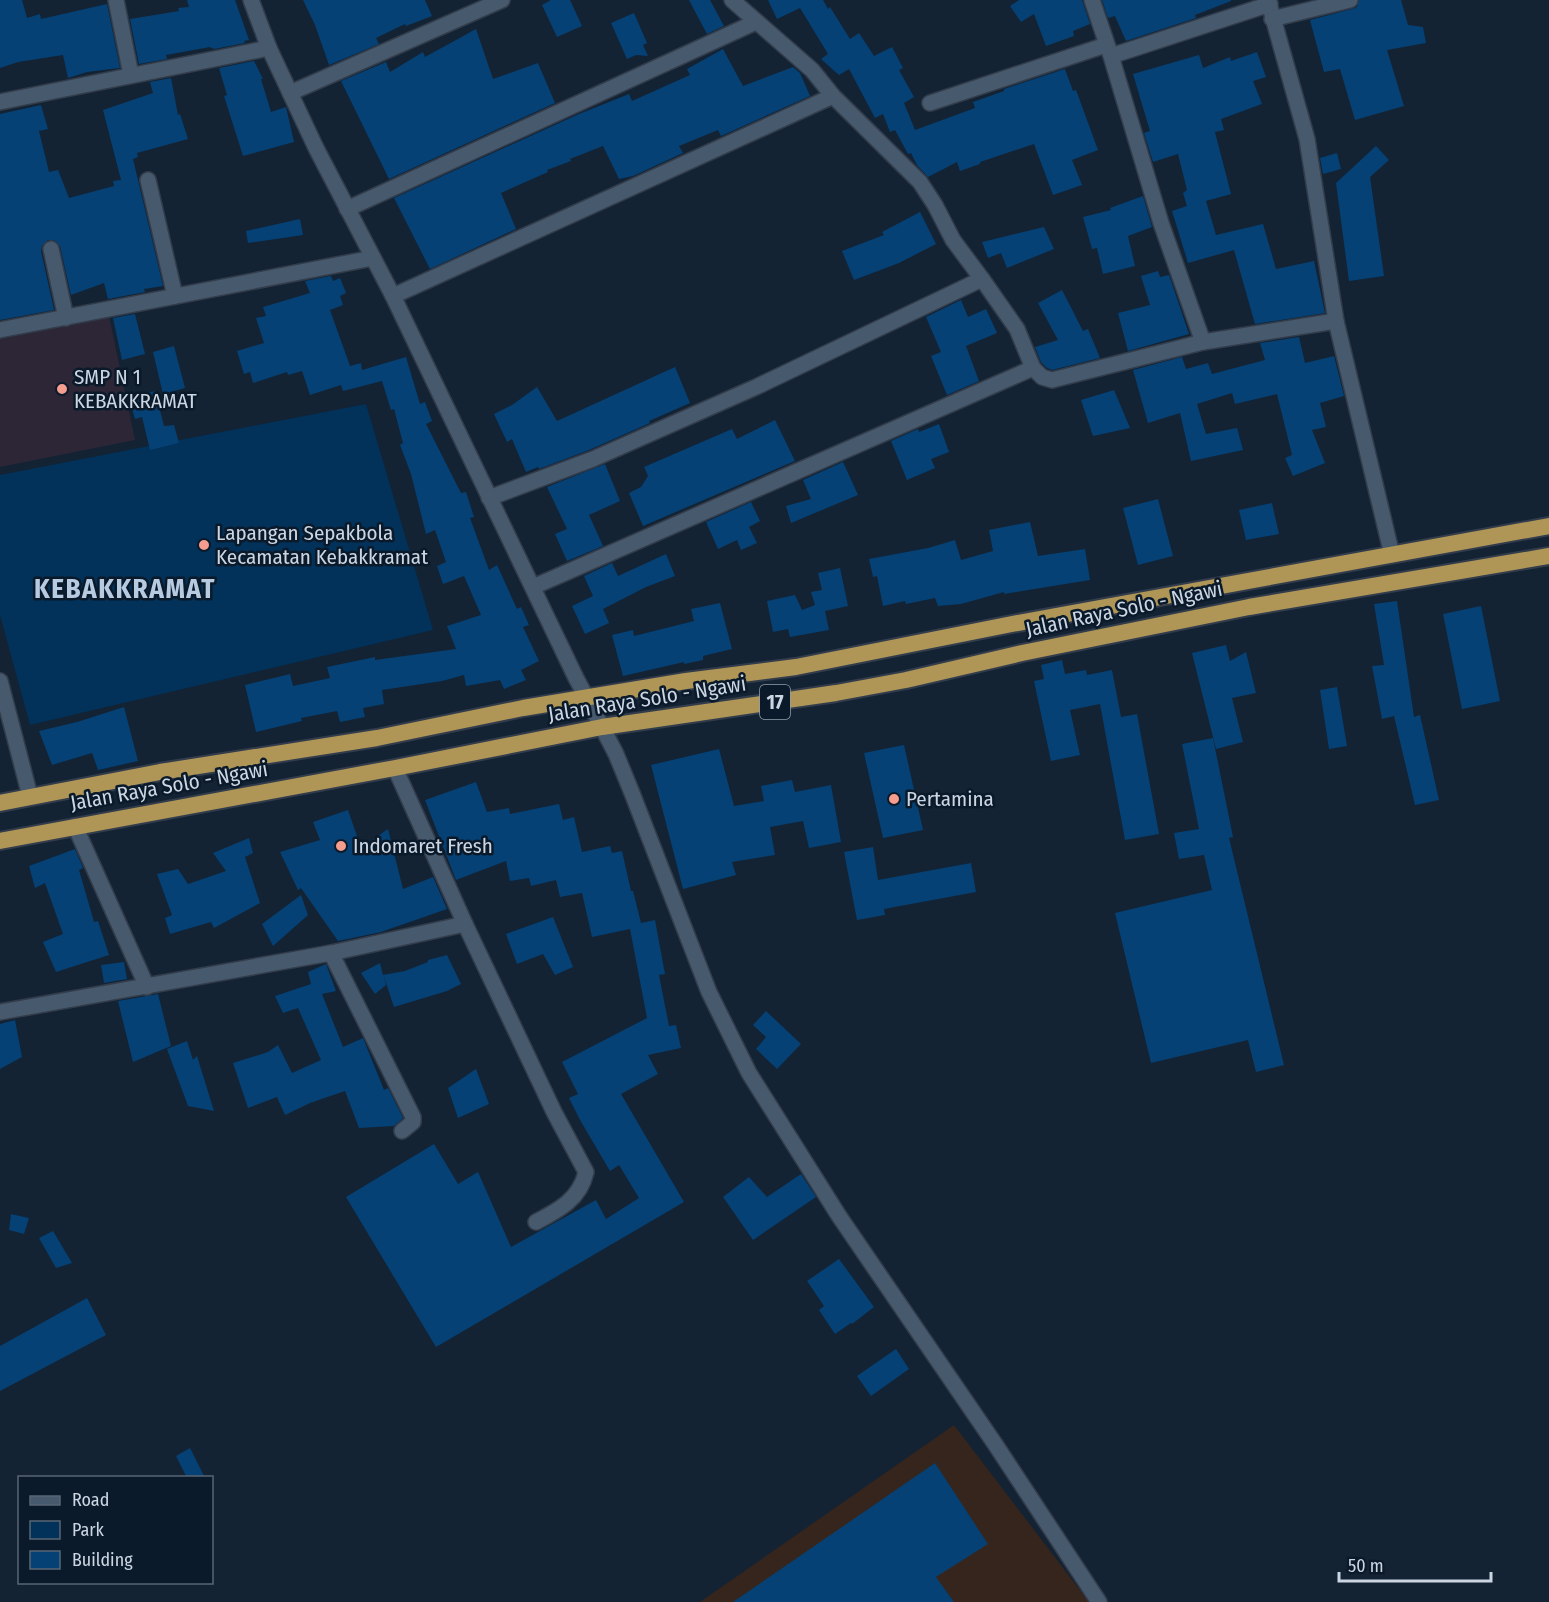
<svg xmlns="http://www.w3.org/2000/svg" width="1549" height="1602" viewBox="0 0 1549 1602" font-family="'Fira Sans Condensed',sans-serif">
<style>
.industrial{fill:#36251c}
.education{fill:#2c2636}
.green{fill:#023159}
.building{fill:#054174}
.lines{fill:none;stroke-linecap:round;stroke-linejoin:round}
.minor-casing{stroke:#323c4b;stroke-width:18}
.tertiary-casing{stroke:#323c4b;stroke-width:18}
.secondary-casing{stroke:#323c4b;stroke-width:18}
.trunk-casing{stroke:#323c4b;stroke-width:20}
.minor{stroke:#47596c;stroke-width:15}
.tertiary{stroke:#47596c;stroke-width:15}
.secondary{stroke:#47596c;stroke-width:15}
.trunk{stroke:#af9657;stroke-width:16}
.poi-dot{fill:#f59d8f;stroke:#0a1a2a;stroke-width:2}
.labels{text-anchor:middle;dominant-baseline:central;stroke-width:5;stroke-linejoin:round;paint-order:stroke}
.shield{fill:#0a1a2a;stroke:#929eab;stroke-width:1.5}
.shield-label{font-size:20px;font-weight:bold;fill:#ccd6e2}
.poi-label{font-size:21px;fill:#ccd6e2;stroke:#0a1a2a;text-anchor:start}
.street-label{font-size:21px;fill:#ccd6e2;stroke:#0a1a2a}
.district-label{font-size:27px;font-weight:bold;letter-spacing:1.5px;fill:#b6cbe1;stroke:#0a1a2a}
</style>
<rect width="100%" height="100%" fill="#132334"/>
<polygon class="industrial" points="954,1425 1089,1602 700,1602"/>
<polygon class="education" points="109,316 135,440 0,467 0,339"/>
<polygon class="green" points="366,404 433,630 30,725 0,615 0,475"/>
<g class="building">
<polygon points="0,0 22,0 27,18 40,14 41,19 107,4 120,68 87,72 68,78 63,55 18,62 0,68"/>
<polygon points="187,0 235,0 249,40 244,41 245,43 214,49 210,47 166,55 167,59 139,64 130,19 179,11 178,8 189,7"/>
<polygon points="303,0 425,0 432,16 406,26 405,24 376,38 379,44 329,65 315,25"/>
<polygon points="551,0 570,0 582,26 557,37 542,5"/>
<polygon points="689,0 710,0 724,26 707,34"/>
<polygon points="768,0 823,0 828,9 830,7 850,39 859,33 874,56 892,47 903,68 899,70 914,97 904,103 915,130 975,108 973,102 1004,91 1004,89 1065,69 1073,91 1076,90 1098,150 1072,160 1082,185 1053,195 1034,144 980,162 980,164 960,171 957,162 928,177 917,165 911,153 908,154 895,130 890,132 883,114 875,118 849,69 839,75 821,59 828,54 800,8 777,19"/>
<polygon points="1019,0 1082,0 1090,24 1073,31 1074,36 1046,46 1034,14 1021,22 1010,6"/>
<polygon points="1102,0 1231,0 1231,1 1195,15 1196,18 1126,41 1115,16 1108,18"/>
<polygon points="1359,0 1401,0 1408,25 1423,27 1426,43 1387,50 1404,106 1355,120 1340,69 1324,72 1310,20 1352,9 1357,7"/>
<polygon points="634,13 647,43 643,45 648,56 636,55 627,59 611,23"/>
<polygon points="476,29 493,79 538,63 555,103 389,179 341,81 386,62 390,72 423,52 425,57"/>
<polygon points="723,49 743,86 793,67 800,73 810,96 721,136 718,130 679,146 683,153 633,176 619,179 603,146 570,159 571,161 547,170 548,172 501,193 516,229 430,269 394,198 579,114 629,94 632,101 690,75 687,69"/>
<polygon points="1257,52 1266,77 1253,81 1262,104 1221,119 1224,130 1215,132 1231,194 1206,201 1216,235 1263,224 1276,269 1314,261 1325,313 1255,324 1234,250 1188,263 1172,211 1187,206 1183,193 1187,190 1178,154 1153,162 1144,133 1150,131 1133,74 1199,55 1203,68 1230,57 1231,61"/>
<polygon points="254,61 263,79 261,79 271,112 286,107 294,142 243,156 224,96 227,95 219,68"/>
<polygon points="171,78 178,115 180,114 188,139 137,153 138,157 133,159 163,286 144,289 145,292 108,299 104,283 71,295 60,246 54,240 48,240 42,246 41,251 54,310 0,320 0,114 41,105 48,129 39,131 49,172 58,170 69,198 114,186 113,181 121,180 103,110 153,93 150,82"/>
<polygon points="1376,146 1389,160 1370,177 1384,276 1349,281 1336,183"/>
<polygon points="1337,153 1341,169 1323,174 1320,158"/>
<polygon points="1143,196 1152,227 1128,236 1135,266 1103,274 1097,248 1092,249 1083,217 1111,210 1110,208"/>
<polygon points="920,212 936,244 899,263 854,280 842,251 884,235 882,232"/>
<polygon points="300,219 303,235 248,243 246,231"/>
<polygon points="1044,227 1054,249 1007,268 1001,253 988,258 982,242"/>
<polygon points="1158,271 1160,277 1169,275 1189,334 1128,351 1118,313 1150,305 1141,276"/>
<polygon points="331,276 333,281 340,278 346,293 340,296 343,305 330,310 350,366 361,363 362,370 406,357 420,404 425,402 432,421 426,424 461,493 466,492 474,517 470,518 489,570 497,565 517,609 521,607 529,625 523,627 539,661 521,670 526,680 504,689 500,680 466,686 464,675 442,681 382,690 384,704 363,708 365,717 340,722 337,711 301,718 302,721 256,732 245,685 290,674 293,686 330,678 327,667 375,657 375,660 456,649 447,626 481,615 464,576 443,584 437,566 446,562 435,530 426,534 411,474 400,445 403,443 394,409 391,410 382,381 343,391 341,385 310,395 302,371 288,375 287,372 253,383 250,372 244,374 237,351 264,343 256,318 266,316 263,307 310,293 305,281"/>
<polygon points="1062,290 1083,331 1088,329 1100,358 1052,370 1047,368 1041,362 1035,347 1058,340 1038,303"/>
<polygon points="961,300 968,317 986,309 997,333 966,346 979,381 947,395 931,356 941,352 926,317"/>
<polygon points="135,314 145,354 122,360 113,318"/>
<polygon points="1299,337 1305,363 1334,356 1344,396 1320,403 1326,427 1312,430 1325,463 1293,476 1285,458 1292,455 1277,394 1235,404 1232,393 1197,404 1206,434 1237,428 1243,450 1191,461 1180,413 1148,423 1133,370 1182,357 1186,369 1208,363 1212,374 1265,360 1260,343"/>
<polygon points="174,346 185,388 163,394 153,352"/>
<polygon points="675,367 690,403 649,421 650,423 589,450 539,469 538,467 526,472 512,439 507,442 494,414 512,405 537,387 557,421"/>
<polygon points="1114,390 1130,428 1093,436 1081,400"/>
<polygon points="155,391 164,426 174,425 179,443 150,450 142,417 135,419 129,398"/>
<polygon points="775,420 795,461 643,526 629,493 641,487 648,476 644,467 732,429 737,439"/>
<polygon points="939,424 949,452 931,459 935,468 907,480 891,441 918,429 919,432"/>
<polygon points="843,462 858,495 791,523 786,506 811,499 803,480"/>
<polygon points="605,464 620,501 589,515 603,546 567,561 555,534 567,529 547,487"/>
<polygon points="1158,499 1173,556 1138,565 1123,508"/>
<polygon points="751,502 760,521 749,527 757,543 741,550 737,540 718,549 706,522"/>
<polygon points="1272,503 1279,534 1246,540 1239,510"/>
<polygon points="1030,522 1038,556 1085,549 1090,580 1004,594 1004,592 961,604 938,606 935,598 906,604 905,601 883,606 877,576 873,577 869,559 928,548 955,540 961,560 993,551 989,530"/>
<polygon points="666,554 675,576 646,587 603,609 609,623 585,634 572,606 593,596 584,576 612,563 618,576"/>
<polygon points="840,568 848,606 825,611 829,630 790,637 788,629 773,632 767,601 795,595 802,610 815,605 811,592 822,590 818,573"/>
<polygon points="1397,601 1414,717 1420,715 1439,800 1415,805 1394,716 1382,719 1372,666 1384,665 1374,604"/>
<polygon points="720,603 732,649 703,656 703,660 684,664 684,662 623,676 612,635 633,630 634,636 694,621 691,609"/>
<polygon points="1481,606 1500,701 1462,709 1443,614"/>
<polygon points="1226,645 1230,661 1246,652 1256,693 1232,698 1243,742 1216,749 1192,653"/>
<polygon points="1062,660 1065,674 1086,670 1087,675 1112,670 1121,717 1137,714 1159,834 1125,840 1100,704 1070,710 1080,755 1051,761 1034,681 1044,679 1041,665"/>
<polygon points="1337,687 1347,746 1329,749 1320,690"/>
<polygon points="124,707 138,761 98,770 92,753 52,765 39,731 77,722"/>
<polygon points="1213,738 1233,837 1229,838 1284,1065 1256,1072 1248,1040 1151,1063 1115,913 1212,890 1204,855 1179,859 1174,833 1199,829 1182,744"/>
<polygon points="904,745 923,830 883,838 864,753"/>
<polygon points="719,749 734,806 764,801 761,786 792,780 795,792 831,785 841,842 809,848 803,821 770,827 775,855 732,862 736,875 683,889 651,765"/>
<polygon points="476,782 487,812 509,808 510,814 559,804 563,820 574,817 582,852 610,846 612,853 622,851 631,891 633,891 641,923 655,920 665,974 659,975 669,1026 676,1025 681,1048 648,1055 658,1074 621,1094 684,1202 436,1347 346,1197 434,1144 458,1184 478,1172 511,1247 596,1200 606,1219 639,1198 619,1165 610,1171 580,1120 569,1098 578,1094 562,1062 647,1018 630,929 592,937 582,893 560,897 556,880 531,886 529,878 510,881 506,861 456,880 425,800"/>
<polygon points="348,810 361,848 388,829 403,889 433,877 447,909 381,932 338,941 301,888 298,890 280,852 320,840 313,822"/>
<polygon points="249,838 253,853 245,857 260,903 214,928 211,922 170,934 165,918 172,915 157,874 178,869 188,884 226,871 213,853"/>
<polygon points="873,847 878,880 971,863 976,892 884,909 885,915 857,920 844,852"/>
<polygon points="75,849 83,868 79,870 94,922 98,921 109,955 56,972 43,942 63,934 45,883 35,888 29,866"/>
<polygon points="301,895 308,915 273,946 262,924"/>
<polygon points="553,917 573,967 555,975 543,954 517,964 506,934"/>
<polygon points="447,955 461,984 447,991 394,1007 384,977 386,985 375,994 361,973 380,963 383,975 405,971 428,962 428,960"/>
<polygon points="124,962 127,979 104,983 101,965"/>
<polygon points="326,964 336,991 322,994 343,1047 363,1038 384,1090 388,1088 403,1118 394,1126 359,1128 345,1091 310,1103 285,1115 277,1097 248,1108 233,1063 268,1052 278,1045 292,1073 321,1060 298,1008 283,1013 275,996 311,984 308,972"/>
<polygon points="158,994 171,1046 133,1062 118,1001"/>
<polygon points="766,1011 801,1044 777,1069 756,1049 766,1037 753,1025"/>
<polygon points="15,1020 22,1057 0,1069 0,1024"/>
<polygon points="187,1041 193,1060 197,1056 214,1111 188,1106 167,1049"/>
<polygon points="476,1069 489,1104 458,1118 448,1088"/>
<polygon points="801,1174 816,1197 753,1240 723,1197 749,1177 767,1197"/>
<polygon points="11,1214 29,1218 24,1234 9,1230"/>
<polygon points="53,1231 72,1263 56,1268 39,1238"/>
<polygon points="839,1259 874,1307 852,1324 851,1323 835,1334 819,1310 824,1306 807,1281"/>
<polygon points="87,1298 106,1335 0,1391 0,1346"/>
<polygon points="896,1349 909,1369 871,1396 857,1376"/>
<polygon points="190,1448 205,1478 187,1478 176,1456"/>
<polygon points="935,1463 988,1544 936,1577 954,1602 733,1602"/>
</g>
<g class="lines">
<defs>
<g id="minor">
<polyline points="116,0 131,75"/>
<polyline points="732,0 812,70 833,96 920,182 935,205 953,240 982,279 1017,329 1033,368 1042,377 1052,380 1203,342 1336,321"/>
<polyline points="1092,0 1111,56 1161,223 1203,342"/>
<polyline points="1268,0 1307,139 1336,321 1392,555"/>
<polyline points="1272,19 1350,0"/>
<polyline points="1111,56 1270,4"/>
<polyline points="290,93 502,0"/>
<polyline points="0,102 269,48"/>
<polyline points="930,103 1106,45"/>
<polyline points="148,180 175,296"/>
<polyline points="347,209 756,22"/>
<polyline points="51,249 66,318"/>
<polyline points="393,296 833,96"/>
<polyline points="0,330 373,258"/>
<polyline points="489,498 593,459 756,387 982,279"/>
<polyline points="533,587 1033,368"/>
<polyline points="0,681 30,796"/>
<polyline points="75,826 147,987"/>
<path d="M465,924L554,1112L586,1172C580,1199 559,1210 536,1222"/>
<polyline points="331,953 413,1117 413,1122 402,1131"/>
<polyline points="0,1012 331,953 465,924 395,768"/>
</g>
<polyline id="tertiary" points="602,727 616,754 632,793 709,992 749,1073 839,1216 995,1444 1099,1602"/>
<polyline id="secondary" points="251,0 269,48 316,148 393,296 576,678 602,727"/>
<g id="trunk">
<polyline points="0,803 160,772 377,738 523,708 686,681 796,667 1012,624 1549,526"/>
<polyline points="0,841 395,768 602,727 836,693 906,680 1022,653 1249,607 1549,556"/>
</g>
</defs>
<use href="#minor" class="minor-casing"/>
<use href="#tertiary" class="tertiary-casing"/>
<use href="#secondary" class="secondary-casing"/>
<use href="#trunk" class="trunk-casing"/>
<use href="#minor" class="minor"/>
<use href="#tertiary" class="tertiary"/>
<use href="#secondary" class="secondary"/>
<use href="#trunk" class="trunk"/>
</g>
<g class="poi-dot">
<circle cx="62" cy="389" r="6"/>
<circle cx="204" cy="545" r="6"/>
<circle cx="894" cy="799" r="6"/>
<circle cx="341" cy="846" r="6"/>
</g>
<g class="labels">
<rect class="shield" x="760" y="685" width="30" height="34" rx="4.5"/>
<g class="shield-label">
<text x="775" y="702">17</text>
</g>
<g class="poi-label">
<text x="74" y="377">SMP N 1<tspan x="74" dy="24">KEBAKKRAMAT</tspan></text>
<text x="216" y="533">Lapangan Sepakbola<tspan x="216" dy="24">Kecamatan Kebakkramat</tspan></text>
<text x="906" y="799">Pertamina</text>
<text x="353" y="846">Indomaret Fresh</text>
</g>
<g class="street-label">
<text transform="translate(1124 609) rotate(-12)">Jalan Raya Solo - Ngawi</text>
<text transform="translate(647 699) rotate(-9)">Jalan Raya Solo - Ngawi</text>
<text transform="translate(169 786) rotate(-10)">Jalan Raya Solo - Ngawi</text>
</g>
<g class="district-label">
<text x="125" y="589">KEBAKKRAMAT</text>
</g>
</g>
<rect x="18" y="1476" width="195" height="108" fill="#0a1a2a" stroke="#586574" stroke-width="1.5"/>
<rect x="30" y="1496" width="30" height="9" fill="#47596c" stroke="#586574" stroke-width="1.5"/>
<text x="72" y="1506" font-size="18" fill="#ccd6e2">Road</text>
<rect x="30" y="1521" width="30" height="18" fill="#023159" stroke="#586574" stroke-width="1.5"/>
<text x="72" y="1536" font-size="18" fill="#ccd6e2">Park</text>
<rect x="30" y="1551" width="30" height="18" fill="#054174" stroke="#586574" stroke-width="1.5"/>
<text x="72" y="1566" font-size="18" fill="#ccd6e2">Building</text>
<path d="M1339 1572v9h152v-9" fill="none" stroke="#ccd6e2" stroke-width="3"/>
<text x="1348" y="1572" font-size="18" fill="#ccd6e2" stroke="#0a1a2a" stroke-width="4.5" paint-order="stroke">50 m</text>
</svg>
